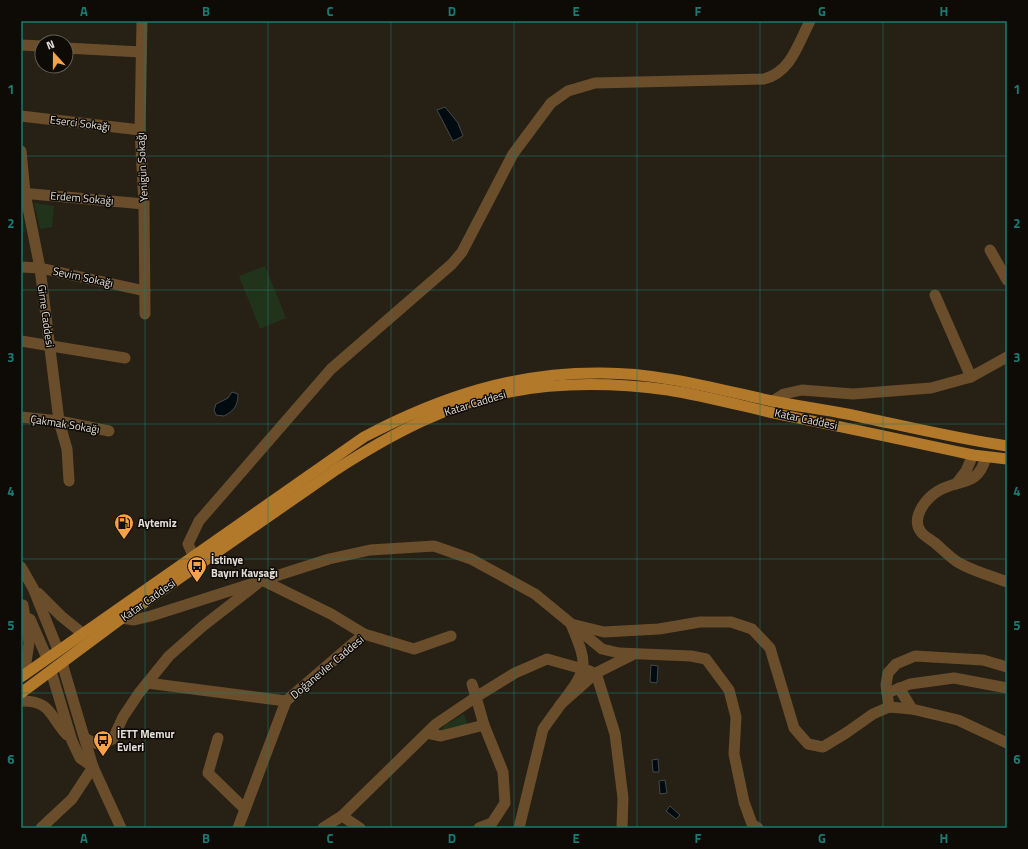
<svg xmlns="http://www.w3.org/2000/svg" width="1028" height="849" viewBox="0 0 1028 849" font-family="'Titillium Web',sans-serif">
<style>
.green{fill:#22331b}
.water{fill:#000b10;stroke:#444a4b}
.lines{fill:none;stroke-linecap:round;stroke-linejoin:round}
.minor{stroke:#6a4e2c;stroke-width:11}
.tertiary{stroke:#6a4e2c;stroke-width:11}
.primary{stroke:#b3792b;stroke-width:11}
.grid{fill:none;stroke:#1a7b73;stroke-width:1;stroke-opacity:0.55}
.labels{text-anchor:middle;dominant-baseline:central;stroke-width:3;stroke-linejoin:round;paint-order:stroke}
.street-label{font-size:11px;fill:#e3ded6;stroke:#0e0a06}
.poi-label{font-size:11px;font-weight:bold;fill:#e3ded6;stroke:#0e0a06;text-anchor:start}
.neatline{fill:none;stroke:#1a7b73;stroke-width:1.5}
.grid-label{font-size:13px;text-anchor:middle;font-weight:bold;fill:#1a7b73}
</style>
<rect width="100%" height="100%" fill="#272015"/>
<g class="green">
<polygon points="34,203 54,206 52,227 40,229"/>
<polygon points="21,204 25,232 21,231"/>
<polygon points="265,266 286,318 260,329 239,276"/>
<polygon points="464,714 468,726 440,731 445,725"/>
</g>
<g class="water">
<polygon points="445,107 458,123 463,136 453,141 437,110"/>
<path d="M232,392L238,394C238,405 234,411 224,416L216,415L214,410L216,404L228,398Z"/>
<polygon points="651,665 658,666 657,683 650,682"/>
<polygon points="658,759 659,772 653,772 652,760"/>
<polygon points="665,780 667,793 660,794 659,781"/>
<polygon points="670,806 680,815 676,819 666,811"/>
</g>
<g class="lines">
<g class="minor">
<polyline points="142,21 140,130 144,204 145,314"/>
<polyline points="21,45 42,46"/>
<polyline points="66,48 141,52"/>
<polyline points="21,116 140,130"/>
<polyline points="21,151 25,193 40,268 59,421 67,449 69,481"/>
<polyline points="21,193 144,204"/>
<polyline points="990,250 1007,280"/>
<polyline points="21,267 40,268 145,291"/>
<polyline points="935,295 971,377"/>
<polyline points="21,341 125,358"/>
<polyline points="773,401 784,394 802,390 853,394 931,388 971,377 1007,357"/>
<polyline points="21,417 59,421 109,431"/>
<path d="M986,457C977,490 957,477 935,493C924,501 911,519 921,532C924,536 931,540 935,543C942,549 949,556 956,561C969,570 992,576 1007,582"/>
<polyline points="956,484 966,471 973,455"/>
<path d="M193,555L188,544L199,521L331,369L452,264L462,252L513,154L551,103L568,91L595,83L764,79C791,72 798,44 810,21"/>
<polyline points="122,618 134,620 151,616 329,559 370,550 434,546 471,559 535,594 602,649 619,653 691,656 706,659 729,690 736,717 734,754 744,802 752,824 758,828"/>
<polyline points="596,673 615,734 623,798 622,828"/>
<polyline points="147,683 286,701"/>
<polyline points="472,684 476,697 515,673 547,659 590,671"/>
<polyline points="899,688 912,709"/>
<polyline points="887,693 910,684 954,678 1007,688"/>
<path d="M561,704C589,667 588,666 571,624L604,632L659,629L700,622H731L752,629L770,648L794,728L808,744L823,747L846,733L873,714L889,707L912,709L958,720L1007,743"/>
<polyline points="889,707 886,685 888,673 896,664 915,656 983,660 1007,667"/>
<polyline points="85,738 94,743 101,744 113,739 123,717 139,693 169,656 203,626 262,580 331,614 364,634"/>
<polyline points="218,738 208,773 245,809"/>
<polyline points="342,816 436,724 476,697 484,725 441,736 427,733"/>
<polyline points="41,828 72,799 93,767"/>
<polyline points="238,828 286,701 364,634 414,649 451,636"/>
<polyline points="479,828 492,823 505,803 503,772 484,725"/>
<polyline points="519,828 543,729 561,704 596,673 632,655"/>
</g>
<g class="tertiary">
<polyline points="21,567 33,588 58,650"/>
<polyline points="38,593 61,616 82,633"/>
<polyline points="23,605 29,643 24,675"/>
<polyline points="30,619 47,658"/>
<polyline points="62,663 93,767 121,828"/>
<polyline points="51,671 72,741 80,758 93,767"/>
<path d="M21,701C51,700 50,717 67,735"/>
<polyline points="323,828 342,816 360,828"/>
</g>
<g class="primary">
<path d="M21,677L364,437C440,397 515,372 602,373C661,373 716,389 772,401C797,406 822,409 847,414C900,425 953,438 1007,446"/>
<path d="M21,693L122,618L337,469C390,435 447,404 509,392C560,382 616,383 668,390C705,396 742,406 778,414C843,427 908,441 973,455L1007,459"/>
</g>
</g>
<path class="grid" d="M145,21V828M268,21V828M391,21V828M514,21V828M637,21V828M760,21V828M883,21V828M21,156H1007M21,290H1007M21,424H1007M21,559H1007M21,693H1007"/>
<defs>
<symbol id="fuel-pin" viewBox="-11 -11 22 30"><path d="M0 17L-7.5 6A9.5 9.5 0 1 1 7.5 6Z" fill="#f7a149" stroke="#0e0a06"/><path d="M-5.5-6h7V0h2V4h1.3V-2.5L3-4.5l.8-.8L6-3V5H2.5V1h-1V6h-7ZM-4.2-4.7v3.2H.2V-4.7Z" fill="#111"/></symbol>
<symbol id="bus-pin" viewBox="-11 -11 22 30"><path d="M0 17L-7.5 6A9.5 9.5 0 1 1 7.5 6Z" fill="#f7a149" stroke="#0e0a06"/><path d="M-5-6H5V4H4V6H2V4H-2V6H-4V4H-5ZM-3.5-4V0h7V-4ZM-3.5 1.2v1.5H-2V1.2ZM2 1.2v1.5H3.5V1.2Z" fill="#111"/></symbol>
</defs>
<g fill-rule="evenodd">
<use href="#fuel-pin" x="113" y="512" width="22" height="30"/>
<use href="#bus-pin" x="186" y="555" width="22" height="30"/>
<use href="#bus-pin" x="92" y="729" width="22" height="30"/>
</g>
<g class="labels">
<g class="street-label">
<text transform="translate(80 123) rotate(7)">Eserci Sokağı</text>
<text transform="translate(142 167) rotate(-93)">Yenigün Sokağı</text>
<text transform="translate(82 198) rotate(5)">Erdem Sokağı</text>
<text transform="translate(83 277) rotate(12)">Sevim Sokağı</text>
<text transform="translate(46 316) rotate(82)">Girne Caddesi</text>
<text transform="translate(475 403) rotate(-17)">Katar Caddesi</text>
<text transform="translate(806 419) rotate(12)">Katar Caddesi</text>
<text transform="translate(65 424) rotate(9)">Çakmak Sokağı</text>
<text transform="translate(148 600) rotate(-35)">Katar Caddesi</text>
<text transform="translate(327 667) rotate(-40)">Doğanevler Caddesi</text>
</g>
<g class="poi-label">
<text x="138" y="523">Aytemiz</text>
<text x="211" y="560">İstinye<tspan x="211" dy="13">Bayırı Kavşağı</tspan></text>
<text x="117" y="734">İETT Memur<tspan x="117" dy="13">Evleri</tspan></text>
</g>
</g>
<rect width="1028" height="849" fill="none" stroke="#0e0a06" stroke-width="44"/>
<g transform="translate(54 54) rotate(339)"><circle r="19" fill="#0e0a06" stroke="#635f59"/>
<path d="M0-3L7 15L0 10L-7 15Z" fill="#f7a149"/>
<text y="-6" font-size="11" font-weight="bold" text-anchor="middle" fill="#e3ded6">N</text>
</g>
<rect x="22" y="22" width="984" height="805" class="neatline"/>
<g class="grid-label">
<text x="84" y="16">A</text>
<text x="206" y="16">B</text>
<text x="330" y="16">C</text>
<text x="452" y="16">D</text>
<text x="576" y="16">E</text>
<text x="698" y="16">F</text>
<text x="822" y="16">G</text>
<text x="944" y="16">H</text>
<text x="11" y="94">1</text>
<text x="1017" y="94">1</text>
<text x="11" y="228">2</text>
<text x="1017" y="228">2</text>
<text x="11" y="362">3</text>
<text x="1017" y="362">3</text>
<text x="11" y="496">4</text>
<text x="1017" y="496">4</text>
<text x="11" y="630">5</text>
<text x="1017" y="630">5</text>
<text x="11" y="764">6</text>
<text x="1017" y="764">6</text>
<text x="84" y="843">A</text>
<text x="206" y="843">B</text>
<text x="330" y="843">C</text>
<text x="452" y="843">D</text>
<text x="576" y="843">E</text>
<text x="698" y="843">F</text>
<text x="822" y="843">G</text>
<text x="944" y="843">H</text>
</g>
</svg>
